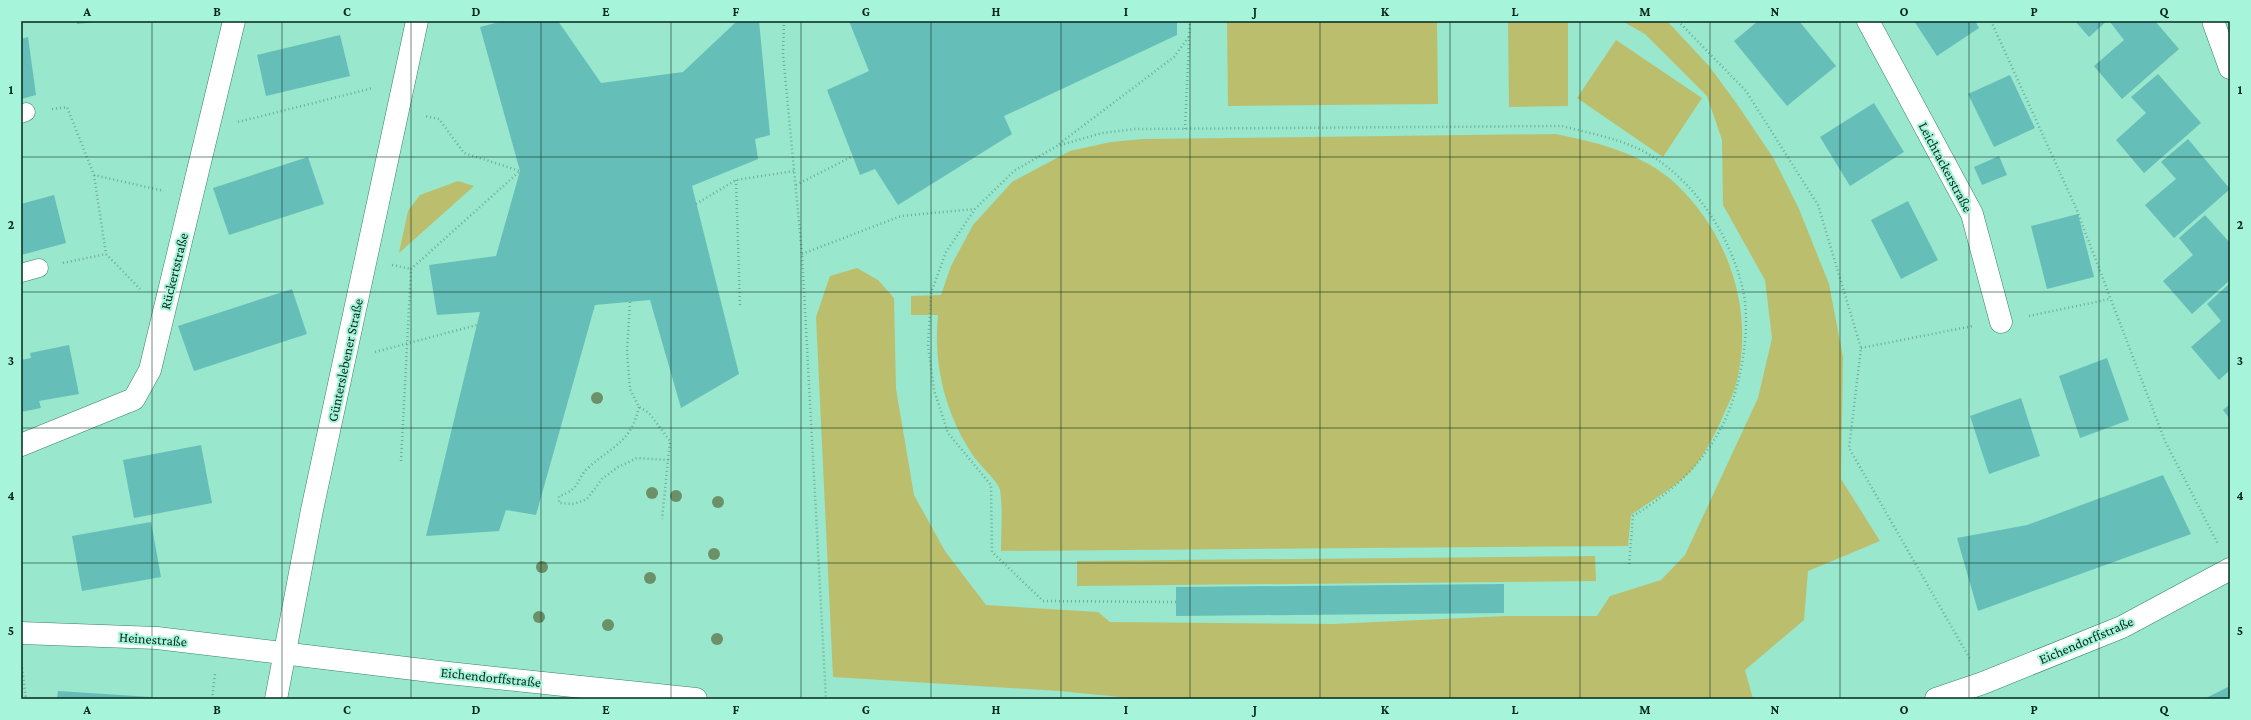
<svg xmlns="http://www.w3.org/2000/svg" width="2251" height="720" viewBox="0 0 2251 720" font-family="'Crimson Pro',serif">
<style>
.green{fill:#bbbf6d}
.building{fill:#66beb9}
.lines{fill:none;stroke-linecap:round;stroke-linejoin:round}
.lane-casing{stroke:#35836c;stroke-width:19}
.street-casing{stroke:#35836c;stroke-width:23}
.path{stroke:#6cad97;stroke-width:2.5;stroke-dasharray:1 3;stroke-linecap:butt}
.lane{stroke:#fff;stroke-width:18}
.street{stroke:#fff;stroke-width:22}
.tree{fill:#6c9068}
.grid{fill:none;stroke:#04261c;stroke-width:1;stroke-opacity:0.55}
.labels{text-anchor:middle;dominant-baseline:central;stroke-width:4;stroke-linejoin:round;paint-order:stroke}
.street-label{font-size:14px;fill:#04261c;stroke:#a6f4d9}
.neatline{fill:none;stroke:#04261c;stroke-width:1.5}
.grid-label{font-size:13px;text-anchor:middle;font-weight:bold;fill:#04261c}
</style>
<rect width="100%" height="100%" fill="#99e7cc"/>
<g class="green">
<polygon points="1227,21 1437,21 1438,104 1228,106"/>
<polygon points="1508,21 1568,21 1568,106 1509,107"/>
<polygon points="1622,21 1667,21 1709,66 1737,104 1774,159 1799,209 1829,284 1843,357 1841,479 1880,541 1808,571 1804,620 1745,670 1753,699 1140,699 1059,691 833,677 816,317 830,276 857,268 878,280 894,298 896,389 914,495 945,551 986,605 1098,612 1110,622 1332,624 1507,616 1597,616 1610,596 1661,580 1685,555 1758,398 1772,338 1765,280 1723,205 1722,140 1707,96 1645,34"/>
<polygon points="1616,40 1702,98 1663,157 1577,98"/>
<path d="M1556,134C1599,143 1642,153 1675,183C1730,235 1756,314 1735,388C1732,397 1727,407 1723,416C1717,431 1700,464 1687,475C1671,490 1649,502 1631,515L1628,546L1001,551C1001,533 1003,508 1000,490C998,481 978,464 972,454C945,413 933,364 938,315H911V296L941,295L951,266L973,225L1012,182L1070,151L1111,142L1142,139Z"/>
<polygon points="458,181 474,186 399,253 408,211 420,195"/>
<polygon points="1595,556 1596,581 1077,586 1077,561"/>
</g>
<g class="building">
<polygon points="77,21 95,21 95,22 77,24"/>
<polygon points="503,21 558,21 601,83 683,72 737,21 759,21 770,135 755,139 758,159 692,186 739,374 681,408 650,300 595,305 536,515 506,510 499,531 426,536 480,312 437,315 429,265 496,256 520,171 480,27"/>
<polygon points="849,21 1177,21 1177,35 1004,116 1012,134 898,205 875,169 860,175 827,90 869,71"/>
<polygon points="1758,21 1799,21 1836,66 1787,106 1734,41"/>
<polygon points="1914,21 1975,21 1979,28 1937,56"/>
<polygon points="2075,21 2107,21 2089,37"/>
<polygon points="2111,21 2155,21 2179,49 2122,99 2094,66 2124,40 2110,22"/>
<polygon points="340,35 350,76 266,96 257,55"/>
<polygon points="28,37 36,95 21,99 21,39"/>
<polygon points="2158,74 2201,123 2144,173 2116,140 2146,113 2131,97"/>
<polygon points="2010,75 2035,128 1994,147 1968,94"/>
<polygon points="1874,103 1904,152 1850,186 1820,137"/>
<polygon points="2188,139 2230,189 2174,238 2145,205 2176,179 2161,162"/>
<polygon points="1999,156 2007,175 1982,185 1974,167"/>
<polygon points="308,157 324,204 229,235 213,188"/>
<polygon points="54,195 66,243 21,255 21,204"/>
<polygon points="1908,201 1938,260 1901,279 1871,220"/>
<polygon points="2078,214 2094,277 2047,289 2031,226"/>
<polygon points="2205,215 2230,243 2230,280 2192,314 2163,281 2193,255 2179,238"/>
<polygon points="2230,283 2230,370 2219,380 2191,347 2221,321 2207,304"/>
<polygon points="292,289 307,334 194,371 178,326"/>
<polygon points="69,345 79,394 39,401 41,408 21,412 21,360 31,358 30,353"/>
<polygon points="2107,358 2129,420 2080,438 2059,376"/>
<polygon points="2021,398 2040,456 1989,474 1970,416"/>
<polygon points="2230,404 2230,419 2223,410"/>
<polygon points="201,445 212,503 134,518 123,460"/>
<polygon points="2163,475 2191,534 1978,611 1957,538 2027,525"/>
<polygon points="151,522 161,577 82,591 72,536"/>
<polygon points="1504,584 1504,613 1176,616 1176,587"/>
<polygon points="2230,686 2230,699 2204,699"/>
<polygon points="58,691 151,697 150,699 57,699"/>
</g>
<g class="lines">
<defs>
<g id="lane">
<polyline points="21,114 26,112"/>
<polyline points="21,273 39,268"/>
</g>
<g id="street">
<polyline points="1868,21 1972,214 2001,322"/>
<polyline points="2213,21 2230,68"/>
<polyline points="21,445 134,399 150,370 234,21"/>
<polyline points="21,633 157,638 439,672 696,699"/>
<polyline points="276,699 312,510 417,21"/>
<polyline points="1936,699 1983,683 2122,627 2230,569"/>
</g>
</defs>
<use href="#lane" class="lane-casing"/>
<use href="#street" class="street-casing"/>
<g class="path">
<polyline points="784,21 783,54 802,254 826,699"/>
<polyline points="1678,21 1746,91 1818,205 1861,348 1849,448 1970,659"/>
<polyline points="1991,21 2076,208 2165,441 2218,544"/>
<polyline points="52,109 67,107 94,175 164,191"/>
<polyline points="238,122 373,88"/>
<polyline points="1185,129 1190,21"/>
<polyline points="1059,144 1174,57 1190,35"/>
<polyline points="94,175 106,254"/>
<polyline points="736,180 740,306"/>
<polyline points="796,185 853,156"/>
<polyline points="696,204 736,180 794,171"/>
<polyline points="802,254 901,216 975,209"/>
<polyline points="63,263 106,254 140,289"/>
<polyline points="392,265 411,269"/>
<polyline points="630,302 627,351 630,389 639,407 649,413 670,441 662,519"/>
<polyline points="2029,316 2110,299"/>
<polyline points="1861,348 1973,326"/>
<polyline points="375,352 477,325"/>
<path d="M639,407C631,442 614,445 589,467C575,479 582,489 559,496V503L574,504L587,499L602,479L618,467L637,458L669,460"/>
<polyline points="401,461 411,269 520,171 464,153 439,119 425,116"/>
<path d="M1176,602L1043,601L992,552L991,485L948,433L934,390L928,346L931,293L946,252L975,209L1014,171L1057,146L1102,133L1135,129L1562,126C1589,133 1617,138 1643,151C1692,177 1729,233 1742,286C1753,327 1740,394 1720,430C1700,467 1668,495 1633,516L1629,566"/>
<polyline points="21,660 26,699"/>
<polyline points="212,699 215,674"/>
</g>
<use href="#lane" class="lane"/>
<use href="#street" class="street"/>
</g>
<g class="tree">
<circle cx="597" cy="398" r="6"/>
<circle cx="652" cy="493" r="6"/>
<circle cx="676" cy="496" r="6"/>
<circle cx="718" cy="502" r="6"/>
<circle cx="714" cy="554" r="6"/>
<circle cx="542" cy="567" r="6"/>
<circle cx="650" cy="578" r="6"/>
<circle cx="539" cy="617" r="6"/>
<circle cx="608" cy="625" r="6"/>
<circle cx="717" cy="639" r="6"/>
</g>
<path class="grid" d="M152,21V699M282,21V699M411,21V699M541,21V699M671,21V699M801,21V699M931,21V699M1061,21V699M1190,21V699M1320,21V699M1450,21V699M1580,21V699M1710,21V699M1840,21V699M1969,21V699M2099,21V699M21,157H2230M21,292H2230M21,428H2230M21,563H2230"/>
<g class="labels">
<g class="street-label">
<text transform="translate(1946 167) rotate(62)">Leichtackerstraße</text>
<text transform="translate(174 271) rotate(-76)">Rückertstraße</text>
<text transform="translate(345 360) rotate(-78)">Günterslebener Straße</text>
<text transform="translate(153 639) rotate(4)">Heinestraße</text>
<text transform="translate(2086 640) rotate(-23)">Eichendorffstraße</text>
<text transform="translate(491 677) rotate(6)">Eichendorffstraße</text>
</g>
</g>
<rect width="2251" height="720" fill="none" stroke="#a6f4d9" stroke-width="44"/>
<rect x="22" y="22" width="2207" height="676" class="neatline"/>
<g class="grid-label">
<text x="87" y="16">A</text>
<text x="217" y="16">B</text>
<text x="347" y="16">C</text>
<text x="476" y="16">D</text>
<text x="606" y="16">E</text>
<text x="736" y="16">F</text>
<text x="866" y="16">G</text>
<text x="996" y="16">H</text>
<text x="1126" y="16">I</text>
<text x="1255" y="16">J</text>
<text x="1385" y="16">K</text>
<text x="1515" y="16">L</text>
<text x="1645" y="16">M</text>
<text x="1775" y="16">N</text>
<text x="1904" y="16">O</text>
<text x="2034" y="16">P</text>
<text x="2164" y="16">Q</text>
<text x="11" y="94">1</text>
<text x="2240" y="94">1</text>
<text x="11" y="229">2</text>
<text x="2240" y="229">2</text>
<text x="11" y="365">3</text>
<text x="2240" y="365">3</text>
<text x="11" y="500">4</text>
<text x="2240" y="500">4</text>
<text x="11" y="635">5</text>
<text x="2240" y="635">5</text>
<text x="87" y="714">A</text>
<text x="217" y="714">B</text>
<text x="347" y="714">C</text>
<text x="476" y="714">D</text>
<text x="606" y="714">E</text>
<text x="736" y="714">F</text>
<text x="866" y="714">G</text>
<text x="996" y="714">H</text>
<text x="1126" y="714">I</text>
<text x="1255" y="714">J</text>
<text x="1385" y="714">K</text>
<text x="1515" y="714">L</text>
<text x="1645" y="714">M</text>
<text x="1775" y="714">N</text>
<text x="1904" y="714">O</text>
<text x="2034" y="714">P</text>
<text x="2164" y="714">Q</text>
</g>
</svg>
